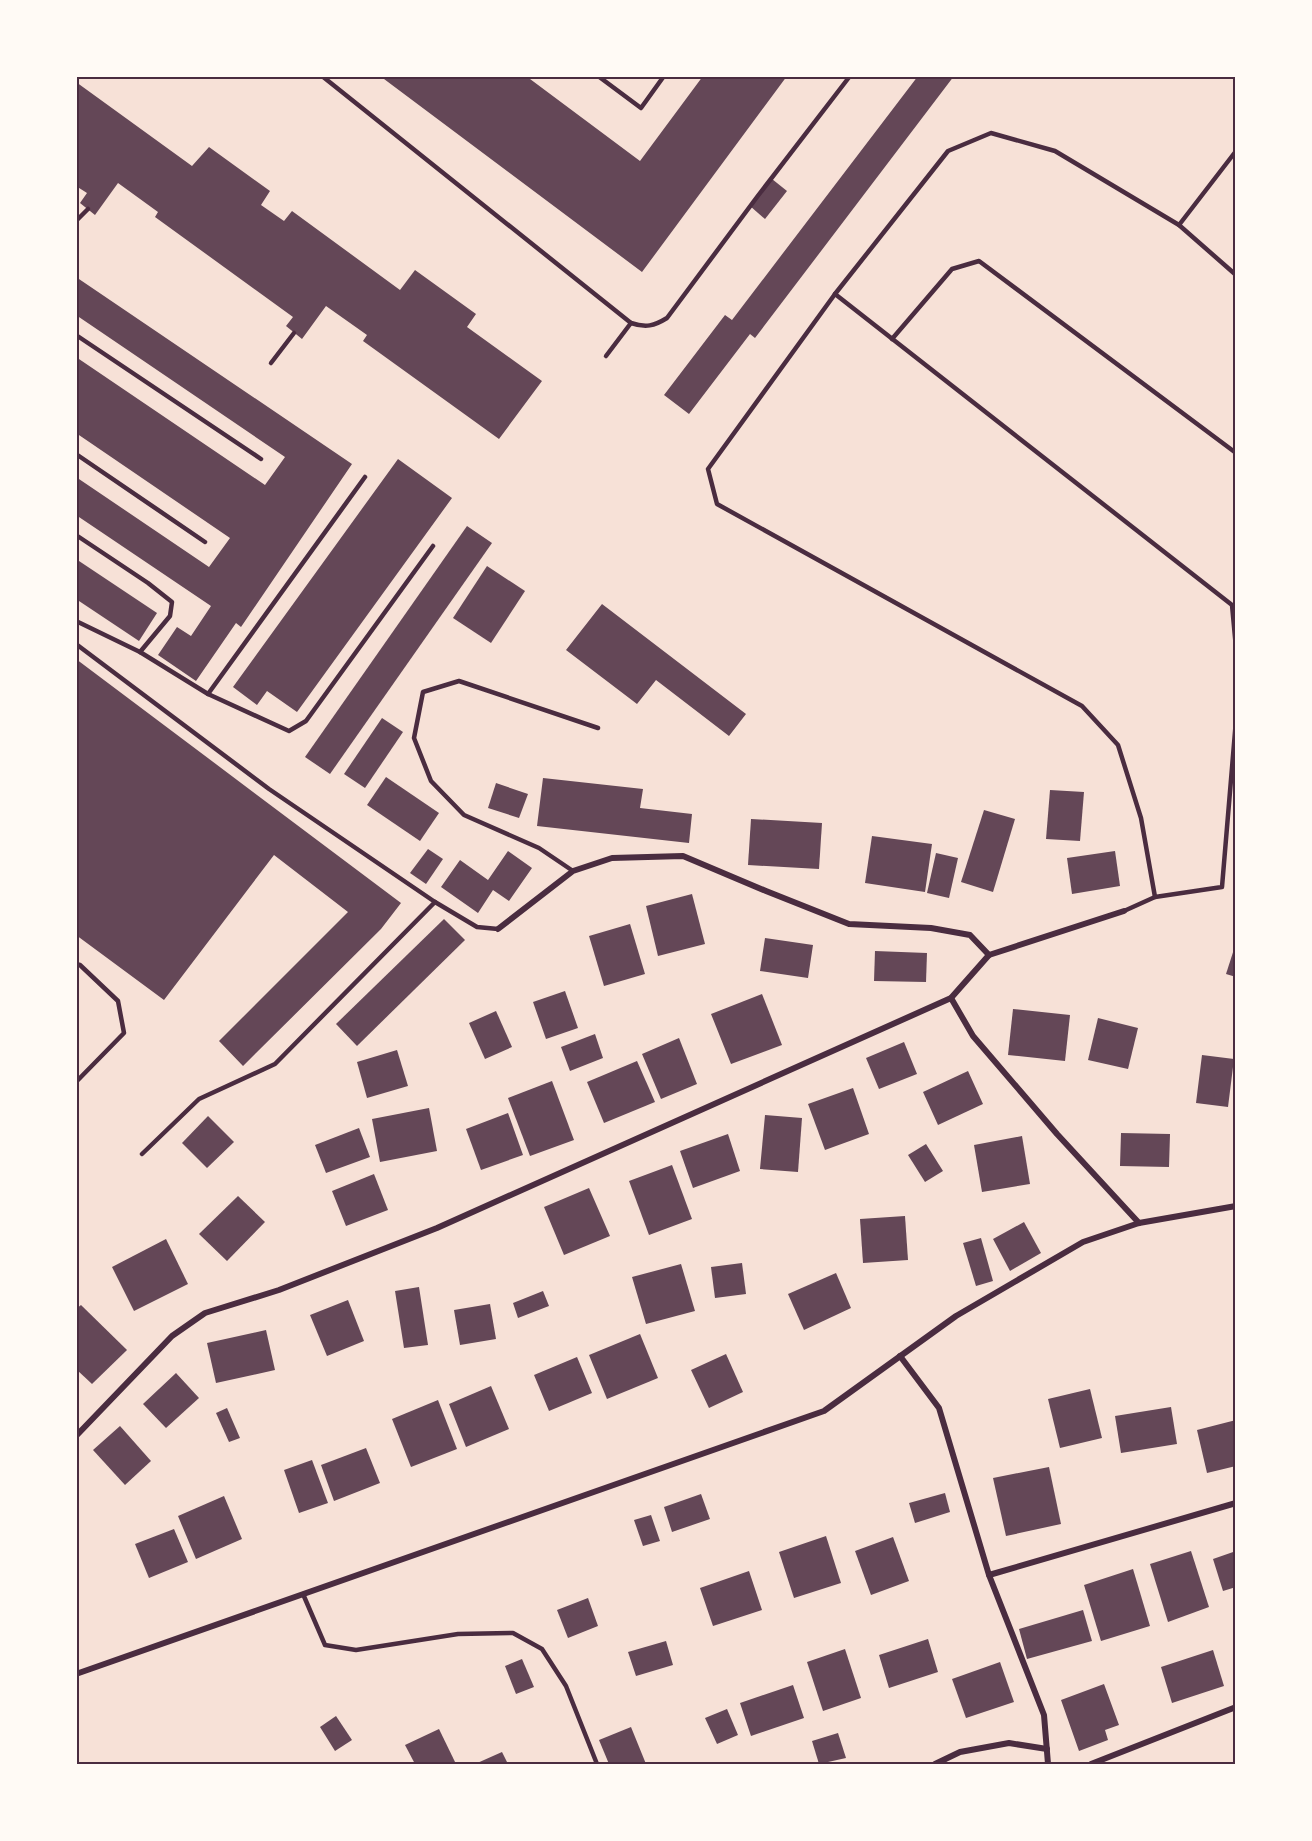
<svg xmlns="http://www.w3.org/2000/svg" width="1312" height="1841" viewBox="0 0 1312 1841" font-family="Raleway,sans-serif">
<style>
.building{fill:#644757}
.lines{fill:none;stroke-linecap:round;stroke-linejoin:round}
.service{stroke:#4a2c40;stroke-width:4.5}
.minor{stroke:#4a2c40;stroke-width:6}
.neatline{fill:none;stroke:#4a2c40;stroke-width:2}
</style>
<rect width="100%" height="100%" fill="#f7e1d7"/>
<g class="building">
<polygon points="380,76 526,76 640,161 703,76 787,76 642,272"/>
<polygon points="918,76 954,76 755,338 750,334 689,414 664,395 725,315 732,320"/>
<polygon points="76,82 192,166 209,147 270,191 261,205 284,221 292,211 400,290 415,270 476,314 467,327 542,381 499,439 363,341 367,335 326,306 302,339 286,326 293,317 155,217 158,212 118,183 95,215 80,203 87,193 76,186"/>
<polygon points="772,179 787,191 765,219 750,206"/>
<polygon points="76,277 352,464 241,627 236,623 196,681 158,655 177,627 191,636 211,606 76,515 76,477 209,567 230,538 76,433 76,357 265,485 285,457 76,315"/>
<polygon points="398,459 452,498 297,712 267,691 257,705 233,687"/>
<polygon points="467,526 492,543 330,774 305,757"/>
<polygon points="76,559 157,613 139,641 76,599"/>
<polygon points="487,566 525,591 491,643 453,618"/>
<polygon points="602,604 746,714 729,736 656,680 637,704 566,650"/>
<polygon points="76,659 401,903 381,929 243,1066 219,1041 348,912 274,855 164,1000 76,935"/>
<polygon points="382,718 403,732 365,788 344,774"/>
<polygon points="386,777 439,813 420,841 367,805"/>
<polygon points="543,778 643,789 640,808 692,814 689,843 537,826"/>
<polygon points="496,783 528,794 519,818 488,808"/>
<polygon points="1050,790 1084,792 1080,841 1046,839"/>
<polygon points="984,810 1015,819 993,892 961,882"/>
<polygon points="751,819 822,823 819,869 748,865"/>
<polygon points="872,836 932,844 925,892 865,883"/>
<polygon points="428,849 443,859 426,884 410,873"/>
<polygon points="508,851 532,868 509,901 493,890 478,913 441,887 460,860 488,880"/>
<polygon points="1115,851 1120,886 1072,894 1067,858"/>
<polygon points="936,853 958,858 949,898 927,893"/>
<polygon points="692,894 705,944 658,956 646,906"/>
<polygon points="444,919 465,940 357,1046 336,1024"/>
<polygon points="630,924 645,974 604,986 589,936"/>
<polygon points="765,938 813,945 808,978 760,971"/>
<polygon points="1235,946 1236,946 1236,977 1226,974"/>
<polygon points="875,951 927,953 926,982 874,981"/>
<polygon points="565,991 578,1028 546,1039 533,1002"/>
<polygon points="762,994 782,1045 731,1064 711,1014"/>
<polygon points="1013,1009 1070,1015 1065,1061 1008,1055"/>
<polygon points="496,1011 512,1047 485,1059 469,1023"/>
<polygon points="1098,1018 1138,1028 1128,1069 1088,1060"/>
<polygon points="595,1034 603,1058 570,1071 561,1047"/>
<polygon points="679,1038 697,1084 661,1099 642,1054"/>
<polygon points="904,1042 917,1074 879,1089 866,1058"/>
<polygon points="397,1050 408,1086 367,1098 357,1062"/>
<polygon points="1202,1055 1234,1059 1228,1107 1196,1103"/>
<polygon points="637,1061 655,1102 604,1123 587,1082"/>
<polygon points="968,1071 983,1104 938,1125 923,1092"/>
<polygon points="552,1081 574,1140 530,1156 508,1098"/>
<polygon points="853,1088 869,1134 825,1150 808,1104"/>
<polygon points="429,1108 437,1151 380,1162 372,1119"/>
<polygon points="508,1113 523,1155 481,1170 466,1129"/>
<polygon points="765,1115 802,1118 798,1172 760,1169"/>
<polygon points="208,1116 234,1142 207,1168 182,1143"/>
<polygon points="359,1128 370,1157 326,1173 315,1145"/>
<polygon points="1121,1133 1170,1134 1169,1167 1120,1166"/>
<polygon points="728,1134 740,1171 693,1188 680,1151"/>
<polygon points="1022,1136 1030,1184 982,1192 974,1145"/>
<polygon points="926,1144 943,1171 925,1182 908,1155"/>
<polygon points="672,1165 692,1219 649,1235 629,1181"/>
<polygon points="374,1174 388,1210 346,1226 332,1191"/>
<polygon points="589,1188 610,1236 564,1255 544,1207"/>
<polygon points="238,1196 265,1222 227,1261 199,1234"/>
<polygon points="905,1216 908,1260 863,1263 860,1219"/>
<polygon points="1024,1222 1041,1253 1010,1271 993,1239"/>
<polygon points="981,1238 993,1281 976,1286 963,1243"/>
<polygon points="166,1239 188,1284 134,1311 112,1267"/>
<polygon points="742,1263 746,1294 715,1298 711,1267"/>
<polygon points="681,1264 695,1311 646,1324 632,1277"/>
<polygon points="836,1273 851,1308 804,1330 788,1294"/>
<polygon points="419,1287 428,1345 404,1348 395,1291"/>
<polygon points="543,1291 549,1306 518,1318 513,1303"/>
<polygon points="348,1300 364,1341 327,1356 310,1315"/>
<polygon points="490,1304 496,1339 460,1345 454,1310"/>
<polygon points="81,1305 127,1350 92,1384 76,1369 76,1309"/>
<polygon points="266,1330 275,1370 216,1383 207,1343"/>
<polygon points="640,1334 658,1378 607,1399 589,1355"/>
<polygon points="726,1354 743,1392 709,1408 691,1370"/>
<polygon points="577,1357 592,1393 549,1411 534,1375"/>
<polygon points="176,1373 199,1398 166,1428 143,1404"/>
<polygon points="491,1386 509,1429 466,1447 449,1404"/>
<polygon points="1090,1389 1102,1438 1060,1448 1048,1399"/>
<polygon points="438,1400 457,1449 411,1467 392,1419"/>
<polygon points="1171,1407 1177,1444 1121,1453 1115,1416"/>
<polygon points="227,1408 240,1438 229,1442 216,1413"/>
<polygon points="1236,1420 1236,1466 1207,1473 1197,1430"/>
<polygon points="120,1426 151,1461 125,1485 93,1450"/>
<polygon points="366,1448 380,1483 334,1501 321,1465"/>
<polygon points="312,1460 328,1503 299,1513 284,1470"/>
<polygon points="1049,1467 1061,1524 1006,1536 993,1478"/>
<polygon points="945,1493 950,1512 915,1523 909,1503"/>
<polygon points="701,1494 710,1519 672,1532 664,1507"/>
<polygon points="224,1496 242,1539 196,1559 178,1516"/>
<polygon points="651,1515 660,1541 643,1546 634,1520"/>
<polygon points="174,1529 188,1562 149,1578 135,1544"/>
<polygon points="826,1536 841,1583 794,1598 779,1552"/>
<polygon points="893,1537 909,1581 871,1595 855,1551"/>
<polygon points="1191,1551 1209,1607 1168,1622 1150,1564"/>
<polygon points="1236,1551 1236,1587 1223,1591 1213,1559"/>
<polygon points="1133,1569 1150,1626 1101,1641 1084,1585"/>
<polygon points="749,1571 762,1610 713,1626 700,1588"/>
<polygon points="588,1598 598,1626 568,1638 557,1610"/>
<polygon points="1083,1610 1092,1641 1027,1659 1019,1629"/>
<polygon points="928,1639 938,1672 889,1688 879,1655"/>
<polygon points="666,1641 673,1665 636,1676 628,1652"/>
<polygon points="845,1649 861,1698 823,1711 807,1662"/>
<polygon points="1213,1650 1224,1686 1172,1703 1161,1667"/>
<polygon points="522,1659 534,1687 516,1694 505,1666"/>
<polygon points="1000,1662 1014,1702 966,1718 952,1679"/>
<polygon points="1104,1684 1119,1725 1105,1730 1108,1740 1079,1751 1061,1700"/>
<polygon points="793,1685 804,1718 751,1736 740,1703"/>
<polygon points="727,1709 738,1735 717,1744 705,1718"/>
<polygon points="336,1716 352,1740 335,1751 320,1727"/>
<polygon points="631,1727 646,1764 609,1764 599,1740"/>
<polygon points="439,1729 456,1764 415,1764 405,1745"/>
<polygon points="838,1733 846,1758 819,1764 812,1741"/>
<polygon points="502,1752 508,1764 475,1764"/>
</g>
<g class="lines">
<g class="service">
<path d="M322,76L631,323C646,328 654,326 667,318L757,197L850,76"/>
<polyline points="598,76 641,108 664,76"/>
<polyline points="76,221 88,209"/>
<polyline points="1179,225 1236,151"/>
<polyline points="835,294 1232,605 1236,648"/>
<polyline points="76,335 261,459"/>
<polyline points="892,339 952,269 979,261 1236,453"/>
<polyline points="606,356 631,323"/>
<polyline points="271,363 294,333"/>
<polyline points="76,454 205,542"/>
<polyline points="76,535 148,583 172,602 170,616 140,652"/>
<polyline points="76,621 140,652 208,694 289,731 306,721 433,546"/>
<polyline points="76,644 269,789 435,902 477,927 498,929"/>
<polyline points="208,694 365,477"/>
<polyline points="573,871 539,848 464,815 431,781 414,738 423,692 459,681 598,728"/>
<polyline points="1155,897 1141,818 1118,745 1082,706 717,504 708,469 835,294 948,151 991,133 1055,151 1179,225 1236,275"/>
<polyline points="1124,911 1155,897 1222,887 1236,720"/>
<polyline points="76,964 80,965 118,1001 124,1033 76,1082"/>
<polyline points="142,1154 199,1099 275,1064 435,902"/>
<polyline points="303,1594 325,1645 356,1650 458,1634 513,1633 542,1649 566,1686 597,1764"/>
</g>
<g class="minor">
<polyline points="498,929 573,871 612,858 683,856 766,891 849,924 931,928 970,935 989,955"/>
<polyline points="951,998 973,1036 1057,1134 1139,1223"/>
<polyline points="900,1356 939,1408 989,1575 1044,1715 1048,1764"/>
<polyline points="76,1436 172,1336 205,1313 279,1290 437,1228 951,998 989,955 1124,911"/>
<polyline points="989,1575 1236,1503"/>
<polyline points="76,1674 824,1411 956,1316 1083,1242 1139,1223 1236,1206"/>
<polyline points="935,1764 960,1752 1009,1743 1047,1749"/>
<polyline points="1091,1764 1236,1707"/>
</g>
</g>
<rect width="1312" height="1841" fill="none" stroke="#fffaf5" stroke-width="156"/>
<rect x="78" y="78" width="1156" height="1685" class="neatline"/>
</svg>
